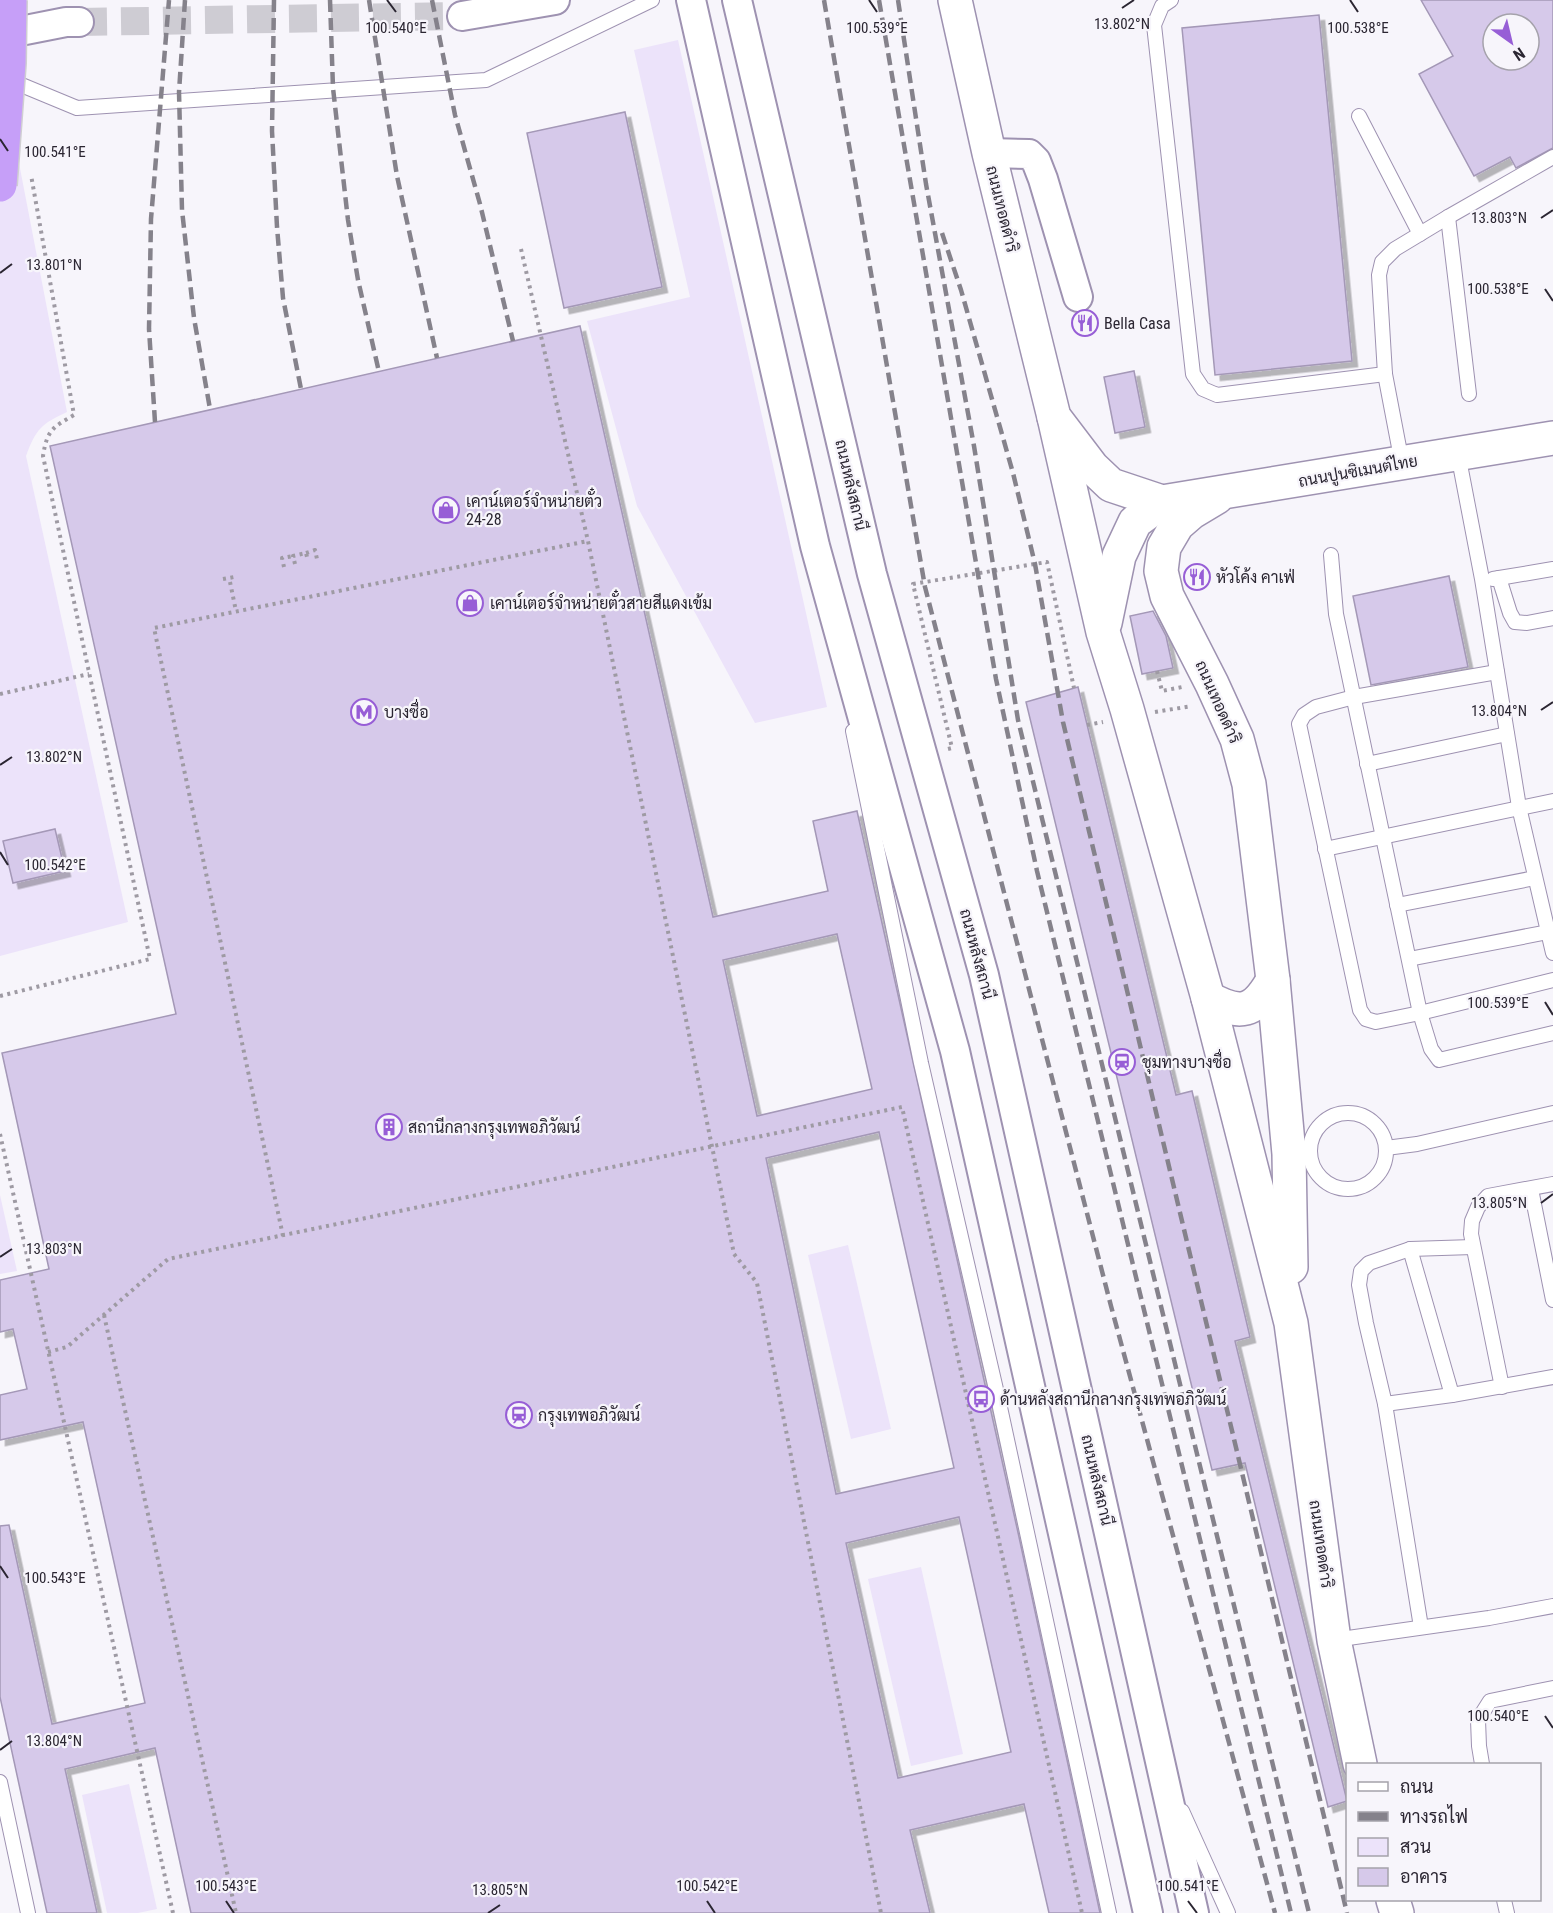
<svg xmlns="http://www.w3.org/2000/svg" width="1553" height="1913" viewBox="0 0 1553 1913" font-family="'Roboto Condensed',Sarabun,sans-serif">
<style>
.green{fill:#ece3fa}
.building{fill:#d6c9ea;stroke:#a498b7;stroke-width:1.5;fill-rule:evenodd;filter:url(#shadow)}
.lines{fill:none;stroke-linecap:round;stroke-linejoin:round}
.street-tunnel{stroke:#ceccd3;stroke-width:28;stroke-dasharray:28 14;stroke-linecap:butt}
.lane-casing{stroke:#9e92b1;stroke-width:16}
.street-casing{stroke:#9e92b1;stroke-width:32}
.secondary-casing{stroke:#9e92b1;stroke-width:36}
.path{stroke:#9e9aa3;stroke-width:4;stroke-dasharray:3 4.5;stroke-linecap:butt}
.lane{stroke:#fff;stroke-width:14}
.street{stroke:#fff;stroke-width:28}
.secondary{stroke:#fff;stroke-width:33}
.rail{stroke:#85828b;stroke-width:4.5;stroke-dasharray:12 6;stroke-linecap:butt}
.highway-bridge-casing{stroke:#d0cfd2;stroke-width:36;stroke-linecap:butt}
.highway-bridge{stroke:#c69ff8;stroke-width:33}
.ticks{fill:none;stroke:#2b2632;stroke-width:2}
.labels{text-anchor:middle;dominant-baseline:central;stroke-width:4.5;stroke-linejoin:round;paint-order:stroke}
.street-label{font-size:16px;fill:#2b2632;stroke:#f7f5fb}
.poi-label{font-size:16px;fill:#2b2632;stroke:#f7f5fb;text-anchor:start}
.ticks-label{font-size:15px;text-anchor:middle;fill:#2b2632;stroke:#f7f5fb;stroke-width:4.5;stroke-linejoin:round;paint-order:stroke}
</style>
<defs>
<filter id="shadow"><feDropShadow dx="5.5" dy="5.5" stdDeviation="0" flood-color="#0004"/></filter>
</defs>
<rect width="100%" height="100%" fill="#f7f5fb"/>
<g class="green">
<polygon points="678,40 827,707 755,723 637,506 587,321 690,297 634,50"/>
<path d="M0,125L13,132L67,412C41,424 36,429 26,456L128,922L0,956Z"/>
<polygon points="0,1195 17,1271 0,1274"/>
<polygon points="848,1245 891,1429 851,1439 808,1255"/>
<polygon points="921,1567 963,1754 911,1766 868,1579"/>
<polygon points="129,1784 157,1909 138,1913 107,1913 82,1795"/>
</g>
<g class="building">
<path d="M1421,0H1553V148L1516,168L1510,157L1474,176L1419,74L1453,56ZM1493,24H1529V60H1493Z"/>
<polygon points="1319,15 1352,361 1215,375 1182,28"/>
<polygon points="625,112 662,287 564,308 527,133"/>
<path d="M580,326L713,917L828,891L813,821L857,811L1019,1537L1100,1913H1049L1024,1804L910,1830L930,1913H191L155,1748L65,1769L97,1913H47L0,1697V1526L9,1525L52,1724L145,1703L83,1422L0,1440V1395L27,1389L13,1329L0,1332V1280L49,1269L2,1053L176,1014L50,446ZM837,934L872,1089L757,1116L723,960ZM879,1132L954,1468L836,1494L766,1158ZM959,1517L1011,1752L898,1778L846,1543Z"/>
<polygon points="1134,371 1145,427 1115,433 1104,377"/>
<polygon points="1449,576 1468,667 1371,685 1353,596"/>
<polygon points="1153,611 1166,636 1173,668 1142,674 1130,616"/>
<polygon points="1078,687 1176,1095 1192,1091 1250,1337 1235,1341 1347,1801 1328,1807 1245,1463 1212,1470 1026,702"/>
<polygon points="55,829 65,871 13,883 3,841"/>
</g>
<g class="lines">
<polyline class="street-tunnel" points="79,22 462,16"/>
<defs>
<g id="lane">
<polyline points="1171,0 1162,6 1154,25 1193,374 1203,389 1217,395 1385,374"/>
<polyline points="7,79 77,108 486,80 652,0"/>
<polyline points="1359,116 1420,234"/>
<polyline points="1448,217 1469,394"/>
<polyline points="1458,454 1482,579 1519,807 1553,953"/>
<polyline points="1402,463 1385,374 1379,275 1382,262 1395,249 1448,217 1553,157"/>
<polyline points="1331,555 1336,614 1420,1013 1431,1049 1439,1060 1553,1033"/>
<polyline points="1499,578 1510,613 1515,622 1527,623 1553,618"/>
<polyline points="1493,579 1553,569"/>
<polyline points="1497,672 1354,697 1316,707 1304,715 1299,724 1360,1010 1366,1019 1376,1022 1420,1013 1553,980"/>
<polyline points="853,731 921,1063 998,1398 1109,1913"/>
<polyline points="1367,764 1507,734"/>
<polyline points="1325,849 1553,801"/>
<polyline points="1397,905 1535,878"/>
<polyline points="1409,959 1548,932"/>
<circle cx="1348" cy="1151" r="38"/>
<polyline points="1386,1148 1417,1144 1553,1113"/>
<polyline points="1531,1189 1553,1300"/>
<polyline points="1410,1249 1452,1395"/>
<polyline points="1502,1387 1471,1234 1472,1221 1478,1207 1488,1196 1553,1184"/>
<polyline points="1385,1404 1452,1395 1553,1377"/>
<polyline points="1421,1627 1385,1404 1366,1323 1359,1285 1361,1271 1369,1263 1410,1249 1473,1247"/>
<polyline points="1334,1640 1489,1618 1553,1606"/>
<polyline points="1482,1764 1479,1746 1478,1720 1490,1701 1553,1688"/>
<polyline points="0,1782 28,1913"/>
<polyline points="1182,1811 1228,1913"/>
<polyline points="1504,1900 1507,1913"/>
</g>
<g id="street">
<polyline points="691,0 815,546 955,1051 1148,1913"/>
<polyline points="737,0 872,574 984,975 1194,1913"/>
<polyline points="462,16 555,0"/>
<polyline points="0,35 66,22 79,22"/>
<polyline points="989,153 1029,154 1036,161 1043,179 1078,297"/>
</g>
<g id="secondary">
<polyline points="955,0 989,153 1054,417 1092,467 1111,485 1162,502 1553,438"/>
<polyline points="1054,417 1103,632 1127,709 1208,998 1291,1323 1334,1640 1360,1764"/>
<polyline points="1217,497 1192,512 1177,525 1164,547 1161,571 1167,596 1212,684 1237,739 1249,784 1273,980 1289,1154 1291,1267"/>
<polyline points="1105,623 1119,556 1135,522 1162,502"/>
<path d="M1208,998C1241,1016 1254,1013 1273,980"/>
<polyline points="1393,1900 1397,1913"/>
</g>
</defs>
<use href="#lane" class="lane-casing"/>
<use href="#street" class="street-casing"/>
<use href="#secondary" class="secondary-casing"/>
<g class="path">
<polyline points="521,249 588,541 734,1254 757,1283 881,1913"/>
<polyline points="306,553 315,550 317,559"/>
<polyline points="295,564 293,556 306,553 308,561"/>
<polyline points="284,567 282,558 293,556"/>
<polyline points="223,579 234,577"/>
<polyline points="230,582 236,611"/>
<polyline points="1157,671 1162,691 1182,687"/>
<polyline points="0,694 89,674"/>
<polyline points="1155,712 1192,706"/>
<polyline points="1087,725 1103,722"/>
<polyline points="948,749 952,748 913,584 1047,562 1074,688"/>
<path d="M0,996L150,959L43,456C47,430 53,427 74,415L31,175"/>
<polyline points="0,1134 173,1913"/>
<polyline points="283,1236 154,628 588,541"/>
<polyline points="104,1315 236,1913"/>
<polyline points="48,1352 67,1347 168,1259 902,1107 1082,1913"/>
</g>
<use href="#lane" class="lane"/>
<use href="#street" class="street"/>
<use href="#secondary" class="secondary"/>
<g class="rail">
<polyline points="185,0 179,92 182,210 194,318 210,409"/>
<polyline points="274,0 272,131 277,227 283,298 301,389"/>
<polyline points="330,0 333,88 348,220 358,280 379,372"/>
<polyline points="369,0 397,176 437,358"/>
<polyline points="432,0 455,115 480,204 513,341"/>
<polyline points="824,0 925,587 1111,1306 1275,1913"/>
<polyline points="879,0 996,679 1037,871 1291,1913"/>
<polyline points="898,0 926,184 974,446 1018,720 1309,1913"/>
<polyline points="942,233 961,290 1013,473 1035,564 1063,722 1347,1913"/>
<polyline points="155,422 149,329 151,219 169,0"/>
</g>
<defs>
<polyline id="highway-bridge" points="0,185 9,63 10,0"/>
</defs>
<use href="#highway-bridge" class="highway-bridge-casing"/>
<use href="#highway-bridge" class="highway-bridge"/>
</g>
<path class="ticks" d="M387,0L396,12M869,0L877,12M1350,0L1358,12M1122,8L1134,0M0,139L8,151M1541,218L1553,210M0,273L12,264M1545,289L1553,301M1541,710L1553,702M0,765L12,757M0,852L8,865M1545,1002L1553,1015M1541,1203L1553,1194M0,1257L12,1249M0,1566L8,1578M1545,1716L1553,1728M0,1750L12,1741M226,1901L234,1913M707,1901L715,1913M1188,1901L1197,1913M488,1913L500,1905"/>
<defs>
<symbol id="restaurant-ring" viewBox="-11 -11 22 22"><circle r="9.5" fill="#f7f5fb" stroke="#975ed6" stroke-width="1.5"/><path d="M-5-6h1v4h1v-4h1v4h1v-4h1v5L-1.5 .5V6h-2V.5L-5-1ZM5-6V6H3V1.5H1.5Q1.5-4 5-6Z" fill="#975ed6"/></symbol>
<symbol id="shop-ring" viewBox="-11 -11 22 22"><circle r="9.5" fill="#f7f5fb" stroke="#975ed6" stroke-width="1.5"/><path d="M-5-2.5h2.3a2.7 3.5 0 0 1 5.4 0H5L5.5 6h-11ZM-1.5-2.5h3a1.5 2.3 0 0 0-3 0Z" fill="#975ed6"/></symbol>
<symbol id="metro-ring" viewBox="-11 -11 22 22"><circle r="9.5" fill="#f7f5fb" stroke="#975ed6" stroke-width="1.5"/><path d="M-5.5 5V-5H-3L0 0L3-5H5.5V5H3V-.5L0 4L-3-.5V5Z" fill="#975ed6"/></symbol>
<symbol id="station-ring" viewBox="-11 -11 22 22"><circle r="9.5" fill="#f7f5fb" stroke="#975ed6" stroke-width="1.5"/><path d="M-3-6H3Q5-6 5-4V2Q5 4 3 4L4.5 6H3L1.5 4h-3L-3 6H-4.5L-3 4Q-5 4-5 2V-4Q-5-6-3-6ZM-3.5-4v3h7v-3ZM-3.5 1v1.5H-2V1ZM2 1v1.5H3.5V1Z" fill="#975ed6"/></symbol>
<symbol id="building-ring" viewBox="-11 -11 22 22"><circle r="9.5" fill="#f7f5fb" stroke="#975ed6" stroke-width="1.5"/><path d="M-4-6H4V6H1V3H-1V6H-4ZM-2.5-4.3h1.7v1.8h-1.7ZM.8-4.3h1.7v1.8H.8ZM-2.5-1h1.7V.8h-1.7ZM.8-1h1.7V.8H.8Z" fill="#975ed6"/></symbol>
<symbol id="bus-ring" viewBox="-11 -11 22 22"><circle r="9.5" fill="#f7f5fb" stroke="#975ed6" stroke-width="1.5"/><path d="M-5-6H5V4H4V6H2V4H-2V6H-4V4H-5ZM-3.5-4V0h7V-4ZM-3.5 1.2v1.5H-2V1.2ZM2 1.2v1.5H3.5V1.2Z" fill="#975ed6"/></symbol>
</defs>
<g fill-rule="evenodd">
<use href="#restaurant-ring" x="1070" y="308" width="30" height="30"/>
<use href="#shop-ring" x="431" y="495" width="30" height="30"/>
<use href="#restaurant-ring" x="1182" y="562" width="30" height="30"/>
<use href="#shop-ring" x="455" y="588" width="30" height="30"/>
<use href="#metro-ring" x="349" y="697" width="30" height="30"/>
<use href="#station-ring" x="1107" y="1047" width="30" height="30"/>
<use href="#building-ring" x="374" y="1112" width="30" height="30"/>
<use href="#bus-ring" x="966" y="1384" width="30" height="30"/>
<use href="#station-ring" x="504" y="1400" width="30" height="30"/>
</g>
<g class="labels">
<g class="street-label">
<text transform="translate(1002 209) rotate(76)">ถนนเทอดดำริ</text>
<text transform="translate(1358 471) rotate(-10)">ถนนปูนซิเมนต์ไทย</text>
<text transform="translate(851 485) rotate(77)">ถนนหลังสถานี</text>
<text transform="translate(1218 702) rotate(66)">ถนนเทอดดำริ</text>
<text transform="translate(977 954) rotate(75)">ถนนหลังสถานี</text>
<text transform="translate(1097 1480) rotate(77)">ถนนหลังสถานี</text>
<text transform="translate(1321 1544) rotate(82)">ถนนเทอดดำริ</text>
</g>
<g class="poi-label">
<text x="1104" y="323">Bella Casa</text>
<text x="466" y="501">เคาน์เตอร์จำหน่ายตั๋ว<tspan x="466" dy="18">24-28</tspan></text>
<text x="1216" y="577">หัวโค้ง คาเฟ่</text>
<text x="490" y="603">เคาน์เตอร์จำหน่ายตั๋วสายสีแดงเข้ม</text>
<text x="384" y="712">บางซื่อ</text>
<text x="1142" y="1062">ชุมทางบางซื่อ</text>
<text x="408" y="1127">สถานีกลางกรุงเทพอภิวัฒน์</text>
<text x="1000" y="1399">ด้านหลังสถานีกลางกรุงเทพอภิวัฒน์</text>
<text x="538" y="1415">กรุงเทพอภิวัฒน์</text>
</g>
</g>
<g class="ticks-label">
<text x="1122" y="29">13.802°N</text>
<text x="396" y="33">100.540°E</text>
<text x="877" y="33">100.539°E</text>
<text x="1358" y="33">100.538°E</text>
<text x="55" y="157">100.541°E</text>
<text x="1499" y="223">13.803°N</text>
<text x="54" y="270">13.801°N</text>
<text x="1498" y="294">100.538°E</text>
<text x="1499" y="716">13.804°N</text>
<text x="54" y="762">13.802°N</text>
<text x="55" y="870">100.542°E</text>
<text x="1498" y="1008">100.539°E</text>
<text x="1499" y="1208">13.805°N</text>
<text x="54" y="1254">13.803°N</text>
<text x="55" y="1583">100.543°E</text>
<text x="1498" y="1721">100.540°E</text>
<text x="54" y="1746">13.804°N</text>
<text x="226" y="1891">100.543°E</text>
<text x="707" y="1891">100.542°E</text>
<text x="1188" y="1891">100.541°E</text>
<text x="500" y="1895">13.805°N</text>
</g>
<rect x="1346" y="1763" width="195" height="138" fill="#f7f5fb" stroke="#a5a2ab" stroke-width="1.5"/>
<rect x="1358" y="1782" width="30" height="9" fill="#ffffff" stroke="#a5a2ab" stroke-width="1.5"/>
<text x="1400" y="1793" font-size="18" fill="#2b2632">ถนน</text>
<rect x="1358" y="1812" width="30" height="9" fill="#85828b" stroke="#a5a2ab" stroke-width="1.5"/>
<text x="1400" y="1823" font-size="18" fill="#2b2632">ทางรถไฟ</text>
<rect x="1358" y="1838" width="30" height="18" fill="#ece3fa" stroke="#a5a2ab" stroke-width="1.5"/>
<text x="1400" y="1853" font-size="18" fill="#2b2632">สวน</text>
<rect x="1358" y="1868" width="30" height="18" fill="#d6c9ea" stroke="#a5a2ab" stroke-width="1.5"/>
<text x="1400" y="1883" font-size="18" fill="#2b2632">อาคาร</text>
<g transform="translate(1511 42) rotate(146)"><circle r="28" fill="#f7f5fb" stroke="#a5a2ab" stroke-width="1.5"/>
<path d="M0-4.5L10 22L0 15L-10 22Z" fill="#975ed6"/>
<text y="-9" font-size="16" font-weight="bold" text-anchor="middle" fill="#2b2632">N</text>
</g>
</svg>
